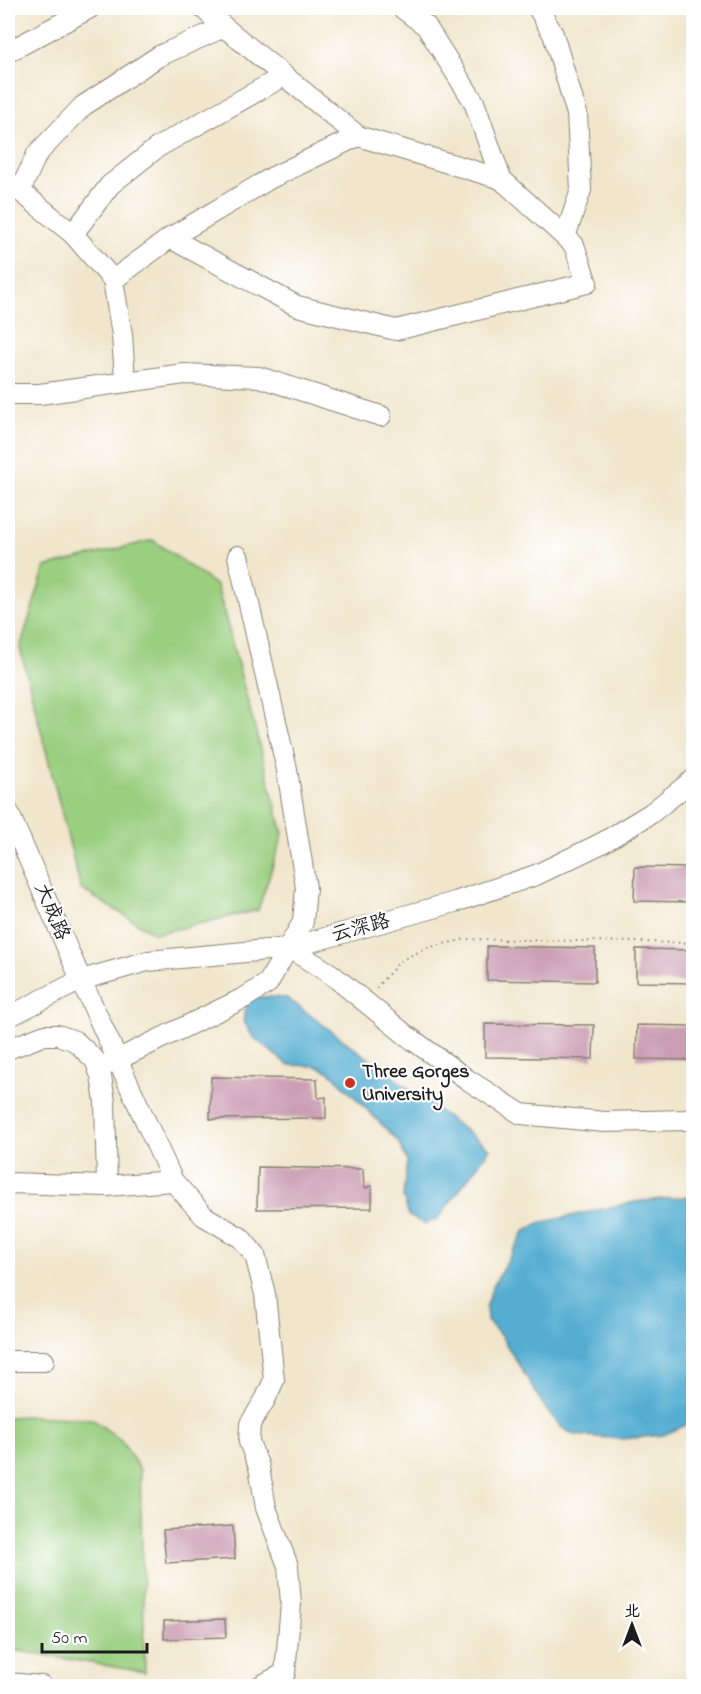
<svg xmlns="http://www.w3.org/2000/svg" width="701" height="1694" viewBox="0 0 701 1694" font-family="'Indie Flower','LXGW WenKai TC',sans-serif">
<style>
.green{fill:#9acf80;stroke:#5b764e;stroke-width:1.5}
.water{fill:#54aed1;stroke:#386576;stroke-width:1.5}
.building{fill:#cb9db3}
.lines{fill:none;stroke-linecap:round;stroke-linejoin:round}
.minor-casing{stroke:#868174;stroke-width:22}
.path{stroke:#868174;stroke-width:2;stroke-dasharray:1.5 4.5;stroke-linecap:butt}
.minor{stroke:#fff;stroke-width:20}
.poi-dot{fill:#c8321e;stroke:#fff;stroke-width:2}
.labels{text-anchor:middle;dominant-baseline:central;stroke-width:4.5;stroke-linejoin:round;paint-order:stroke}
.street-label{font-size:20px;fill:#1c1c1c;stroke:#fff}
.poi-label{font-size:20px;font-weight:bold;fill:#1c1c1c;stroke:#fff;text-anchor:start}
</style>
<rect width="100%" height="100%" fill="#fff"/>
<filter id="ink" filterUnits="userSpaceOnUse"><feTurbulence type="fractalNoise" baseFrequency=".0167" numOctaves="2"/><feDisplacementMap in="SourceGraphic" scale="12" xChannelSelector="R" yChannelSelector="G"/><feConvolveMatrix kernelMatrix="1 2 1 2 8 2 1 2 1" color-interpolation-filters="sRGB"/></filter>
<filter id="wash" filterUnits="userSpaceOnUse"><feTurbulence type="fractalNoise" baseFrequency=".008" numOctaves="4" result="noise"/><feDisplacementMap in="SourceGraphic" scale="24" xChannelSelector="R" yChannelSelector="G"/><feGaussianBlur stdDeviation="1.35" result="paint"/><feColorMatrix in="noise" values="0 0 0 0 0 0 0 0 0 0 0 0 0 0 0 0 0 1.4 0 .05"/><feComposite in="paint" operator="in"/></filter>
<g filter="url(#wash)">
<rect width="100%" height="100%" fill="#f1e6cc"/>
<g class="green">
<polygon points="153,540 217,586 283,834 258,910 155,934 81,889 20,648 45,567"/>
<polygon points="29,1416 92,1419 121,1440 140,1470 145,1672 8,1649 8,1417"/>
</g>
<g class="water">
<polygon points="249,996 287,998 490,1149 438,1219 425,1224 409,1216 403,1197 407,1161 398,1141 330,1072 316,1066 288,1065 253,1037 243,1020"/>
<polygon points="681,1197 693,1197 693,1419 686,1425 663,1435 622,1439 574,1435 561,1427 546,1409 501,1336 487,1320 486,1305 493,1286 524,1232 539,1223 634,1202"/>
</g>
<g id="blocks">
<g class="building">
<polygon points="635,867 693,868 693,902 634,901"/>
<polygon points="487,946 595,948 595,982 487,980"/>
<polygon points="636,949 693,950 693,983 636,982"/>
<polygon points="485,1024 594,1025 593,1059 485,1057"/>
<polygon points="637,1025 693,1026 693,1060 636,1059"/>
<polygon points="211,1077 317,1079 318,1098 326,1097 326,1118 210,1119"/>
<polygon points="258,1167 363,1169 364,1188 372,1186 372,1208 257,1209"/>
<polygon points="233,1526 235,1559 166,1563 163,1530"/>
<polygon points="225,1619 226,1637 164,1639 164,1621"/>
</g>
</g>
</g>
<g filter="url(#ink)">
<use href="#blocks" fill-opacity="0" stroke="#868174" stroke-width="1.5"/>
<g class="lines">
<defs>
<g id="minor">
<polyline points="402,8 426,26 474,102 501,179"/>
<polyline points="538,8 553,34 577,114 581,190 565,237"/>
<polyline points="8,52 90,8"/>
<polyline points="10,187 20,191 73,234 113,280 122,335 125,380"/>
<polyline points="20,191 37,154 83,106 159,56 224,27"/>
<polyline points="73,234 110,185 158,147 284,76"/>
<polyline points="170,238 297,306 396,330 587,283 574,245 501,179 358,136 224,27 203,8"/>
<polyline points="113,280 170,238 271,178 358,136"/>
<polyline points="8,394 40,394 184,374 259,377 381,416"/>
<polyline points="8,811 81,980 173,1181 204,1216 241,1238 255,1255 265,1294 274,1380 265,1400 250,1424 249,1442 259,1467 266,1508 288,1566 291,1604 285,1673 260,1686"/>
<polyline points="289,948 331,974 406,1035 468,1080 521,1114 605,1122 686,1120 694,1118"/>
<polyline points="8,1017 81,980 148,961 289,948 455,902 536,875 602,843 650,814 694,779"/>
<polyline points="8,1049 45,1035 58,1035 75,1041 95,1060 101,1076 105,1102 107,1186"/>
<polyline points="98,1069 244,998 268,983 303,922 306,888 287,770 238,556"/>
<polyline points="8,1183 107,1186 173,1181"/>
<polyline points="8,1361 44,1361"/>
<polyline points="8,1683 42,1686"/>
</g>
</defs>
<use href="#minor" class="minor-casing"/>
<polyline class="path" points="376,988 400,961 426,948 466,939 694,943"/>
<use href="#minor" class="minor"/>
</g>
</g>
<circle class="poi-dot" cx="350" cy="1083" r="6"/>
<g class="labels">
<g class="street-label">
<text transform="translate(51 912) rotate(67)">大成路</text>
<text transform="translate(361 929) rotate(-15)">云深路</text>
</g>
<g class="poi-label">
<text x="362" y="1072">Three Gorges<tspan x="362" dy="23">University</tspan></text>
</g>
</g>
<rect width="701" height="1694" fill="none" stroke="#fff" stroke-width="30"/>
<g transform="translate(632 1625)" stroke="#ffffff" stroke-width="4.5" paint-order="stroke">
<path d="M0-4.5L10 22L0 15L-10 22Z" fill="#1c1c1c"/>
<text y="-9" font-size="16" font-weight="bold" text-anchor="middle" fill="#1c1c1c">北</text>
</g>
<path d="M42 1643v9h105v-9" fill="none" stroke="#1c1c1c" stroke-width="3"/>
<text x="51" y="1643" font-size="18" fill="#1c1c1c" stroke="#ffffff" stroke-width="4.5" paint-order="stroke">50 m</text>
</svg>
